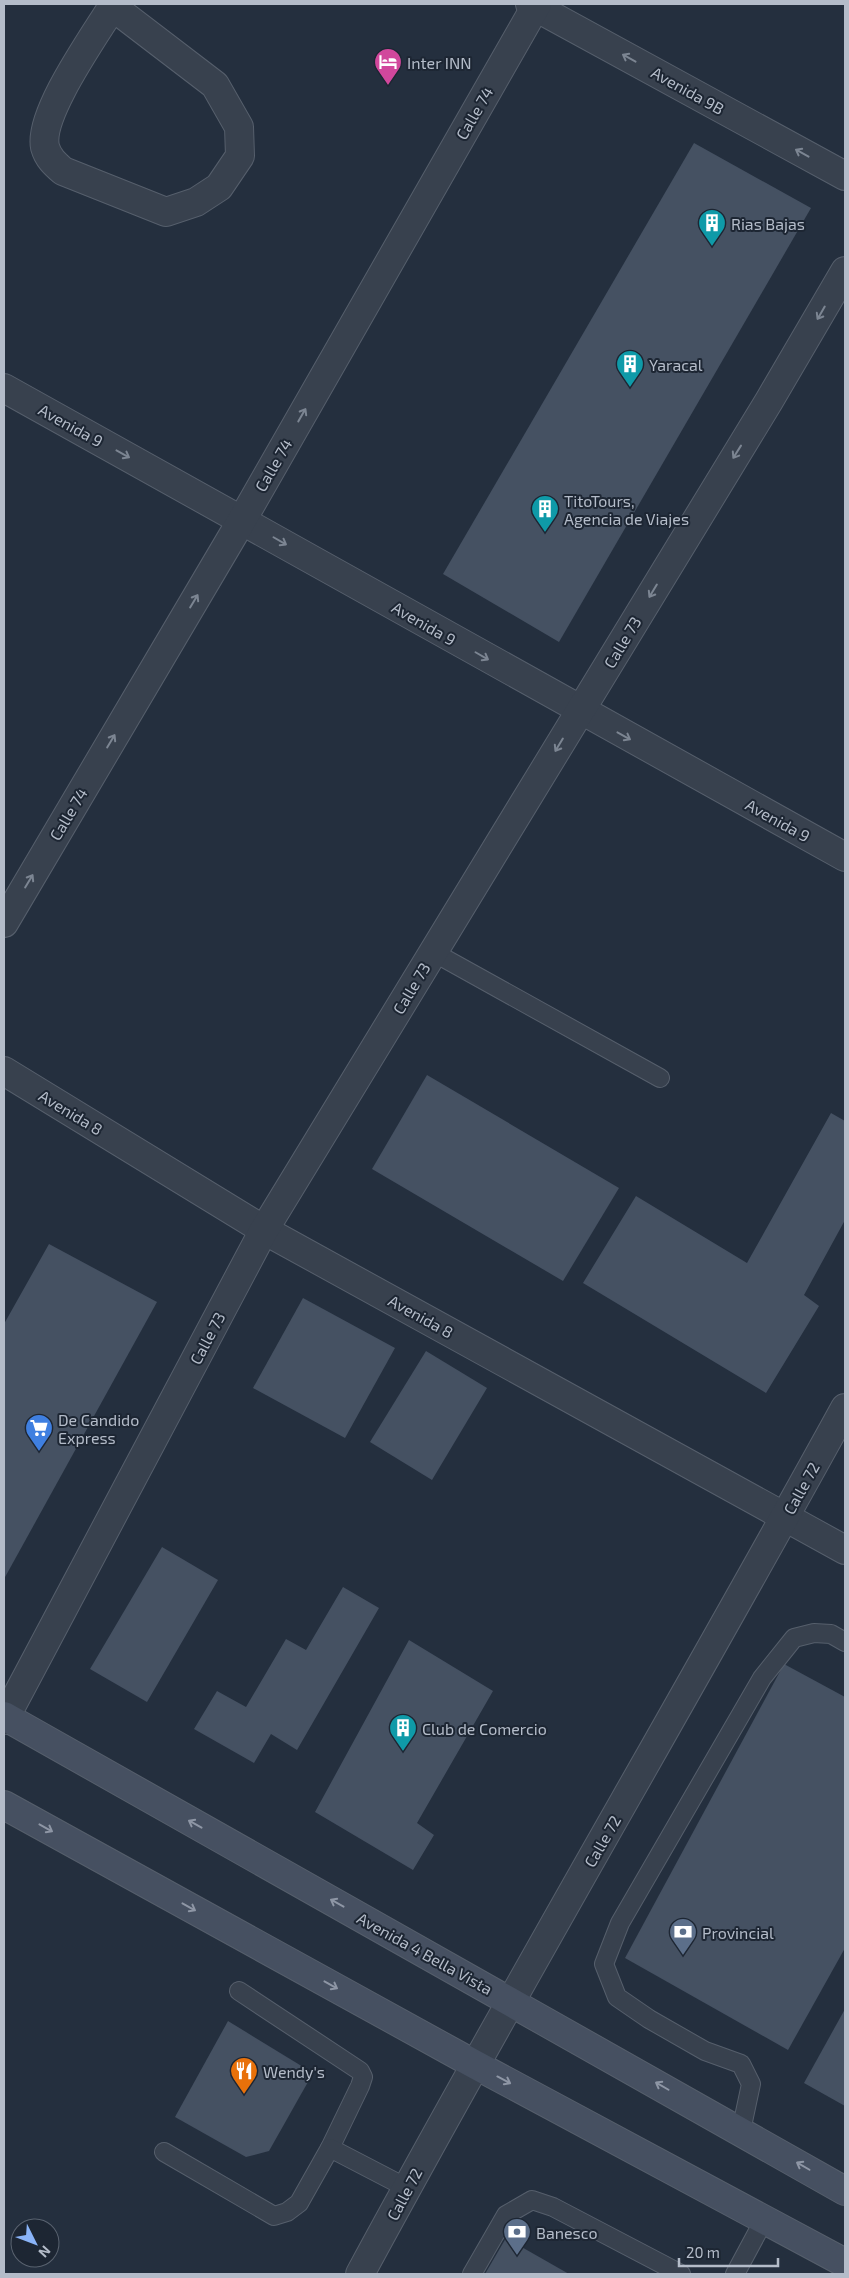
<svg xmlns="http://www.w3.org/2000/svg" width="849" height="2278" viewBox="0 0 849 2278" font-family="'Exo 2',sans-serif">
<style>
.building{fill:#455162}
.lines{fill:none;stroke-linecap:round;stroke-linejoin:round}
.lane-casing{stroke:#565f6c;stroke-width:20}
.street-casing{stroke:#565f6c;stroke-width:30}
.secondary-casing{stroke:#565f6c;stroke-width:30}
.lane{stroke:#38414e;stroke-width:18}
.street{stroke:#38414e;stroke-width:28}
.secondary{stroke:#465061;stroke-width:28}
.oneway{stroke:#7c8592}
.oneway2{stroke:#8e96a5}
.labels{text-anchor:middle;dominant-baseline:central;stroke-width:4;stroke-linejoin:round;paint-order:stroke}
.poi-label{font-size:16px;fill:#b4bcc9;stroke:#1d2633;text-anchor:start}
.street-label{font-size:16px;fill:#b4bcc9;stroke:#1d2633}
</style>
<rect width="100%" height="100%" fill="#242f3e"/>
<g class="building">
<polygon points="694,143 811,208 559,642 443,574"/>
<polygon points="427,1075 619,1188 563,1281 372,1169"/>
<polygon points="831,1113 845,1121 845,1220 804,1295 819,1306 766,1393 583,1283 636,1196 747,1263"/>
<polygon points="49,1244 157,1302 4,1579 4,1324"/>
<polygon points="303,1298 395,1348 345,1438 253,1388"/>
<polygon points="426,1351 487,1388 432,1480 370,1442"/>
<polygon points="162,1547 218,1580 147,1702 90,1669"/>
<polygon points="343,1587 379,1608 297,1750 271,1734 254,1763 194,1729 217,1691 246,1707 286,1639 306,1650"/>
<polygon points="409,1640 493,1691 417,1823 434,1835 413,1870 315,1812"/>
<polygon points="784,1664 845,1697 845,1948 788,2050 625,1958"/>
<polygon points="845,2009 845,2106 804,2083"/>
<polygon points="228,2021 313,2073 269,2151 246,2157 175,2117"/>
<polygon points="506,2238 569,2274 485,2274"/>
</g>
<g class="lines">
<defs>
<g id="lane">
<polyline points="433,952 660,1078"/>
<polyline points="239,1991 360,2071 363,2077 360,2086 330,2148"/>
<polyline points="741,2131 751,2084 741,2064 705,2051 649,2019 617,1997 604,1964 620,1923 762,1678 794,1638 814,1633 831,1634 845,1642"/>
<polyline points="164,2152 274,2216 287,2212 299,2203 330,2148 407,2188"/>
<polyline points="472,2274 506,2215 532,2200 553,2207 681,2274"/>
<polyline points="735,2274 764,2220"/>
</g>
<g id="street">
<polyline points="530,4 845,176"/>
<path d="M113,7L215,85L239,127L240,156L219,187L196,202L166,212L63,171C55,164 48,158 45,147C38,114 96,34 114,4"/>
<path d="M4,388C285,543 564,703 845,857"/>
<polyline points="4,923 242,520 537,4"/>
<polyline points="4,1071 264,1230 845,1550"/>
<polyline points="4,1720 264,1230 769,401 845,271"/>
<path d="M360,2274C517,1983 686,1698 845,1408"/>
</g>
<g id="secondary">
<polyline points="4,1716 845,2191"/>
<polyline points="4,1805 474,2064 845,2263"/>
</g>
</defs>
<use href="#lane" class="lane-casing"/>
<use href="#street" class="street-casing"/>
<use href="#secondary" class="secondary-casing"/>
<use href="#lane" class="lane"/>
<use href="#street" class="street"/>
<use href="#secondary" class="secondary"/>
</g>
<defs><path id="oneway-shaft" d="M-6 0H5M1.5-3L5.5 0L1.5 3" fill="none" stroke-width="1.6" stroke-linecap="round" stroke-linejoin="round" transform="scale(1.25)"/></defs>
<g class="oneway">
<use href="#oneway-shaft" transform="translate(629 58) rotate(-151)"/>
<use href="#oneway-shaft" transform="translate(802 153) rotate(-151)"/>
<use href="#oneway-shaft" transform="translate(821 313) rotate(120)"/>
<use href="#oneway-shaft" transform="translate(302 415) rotate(-60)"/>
<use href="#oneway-shaft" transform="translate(737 452) rotate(122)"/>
<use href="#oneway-shaft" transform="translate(123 454) rotate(29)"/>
<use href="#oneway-shaft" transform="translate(280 541) rotate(30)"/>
<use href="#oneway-shaft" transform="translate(653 591) rotate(121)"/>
<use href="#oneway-shaft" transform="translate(194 601) rotate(-59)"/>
<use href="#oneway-shaft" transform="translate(482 656) rotate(30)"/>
<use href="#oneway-shaft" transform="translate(624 736) rotate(29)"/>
<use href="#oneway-shaft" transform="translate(111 741) rotate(-59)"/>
<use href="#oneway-shaft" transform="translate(559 745) rotate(121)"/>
<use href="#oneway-shaft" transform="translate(29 881) rotate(-59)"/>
</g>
<g class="oneway2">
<use href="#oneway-shaft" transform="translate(195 1824) rotate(-151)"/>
<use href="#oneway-shaft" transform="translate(46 1828) rotate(29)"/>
<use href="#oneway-shaft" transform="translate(337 1903) rotate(-151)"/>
<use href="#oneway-shaft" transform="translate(189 1907) rotate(29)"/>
<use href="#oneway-shaft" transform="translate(331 1985) rotate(29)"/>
<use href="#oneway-shaft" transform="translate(504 2080) rotate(28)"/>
<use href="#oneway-shaft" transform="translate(662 2086) rotate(-150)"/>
<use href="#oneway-shaft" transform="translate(803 2166) rotate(-150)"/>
</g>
<defs>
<symbol id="hotel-pin" viewBox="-11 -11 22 30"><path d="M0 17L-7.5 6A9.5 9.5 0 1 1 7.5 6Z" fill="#d1479c" stroke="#1d2633"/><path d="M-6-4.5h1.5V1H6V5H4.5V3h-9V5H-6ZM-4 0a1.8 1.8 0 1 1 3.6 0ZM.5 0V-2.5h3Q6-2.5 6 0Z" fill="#fff"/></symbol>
<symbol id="building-pin" viewBox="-11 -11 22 30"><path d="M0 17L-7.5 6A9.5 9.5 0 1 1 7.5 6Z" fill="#0f9aa8" stroke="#1d2633"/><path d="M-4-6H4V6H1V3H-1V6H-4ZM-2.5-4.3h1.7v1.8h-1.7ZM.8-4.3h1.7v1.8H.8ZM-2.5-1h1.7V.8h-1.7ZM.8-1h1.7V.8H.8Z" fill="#fff"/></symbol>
<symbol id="supermarket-pin" viewBox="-11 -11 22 30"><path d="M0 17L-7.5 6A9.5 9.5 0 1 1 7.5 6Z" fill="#3f7fe0" stroke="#1d2633"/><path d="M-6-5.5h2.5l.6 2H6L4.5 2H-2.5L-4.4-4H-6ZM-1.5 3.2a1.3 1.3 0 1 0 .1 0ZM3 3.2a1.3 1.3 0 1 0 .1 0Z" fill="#fff"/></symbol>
<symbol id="bank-pin" viewBox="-11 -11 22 30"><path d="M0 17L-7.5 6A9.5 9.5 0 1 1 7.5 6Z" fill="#5c6f8a" stroke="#1d2633"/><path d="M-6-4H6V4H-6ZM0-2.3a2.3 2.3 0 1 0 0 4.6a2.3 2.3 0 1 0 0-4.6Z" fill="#fff"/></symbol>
<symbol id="restaurant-pin" viewBox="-11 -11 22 30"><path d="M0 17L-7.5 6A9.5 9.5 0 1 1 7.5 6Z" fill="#e8710a" stroke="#1d2633"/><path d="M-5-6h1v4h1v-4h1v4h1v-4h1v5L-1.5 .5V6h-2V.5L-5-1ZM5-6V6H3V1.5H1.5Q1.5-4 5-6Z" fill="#fff"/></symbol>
</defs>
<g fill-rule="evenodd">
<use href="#hotel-pin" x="372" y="46" width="32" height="43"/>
<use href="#building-pin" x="696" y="207" width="32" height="43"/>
<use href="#building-pin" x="614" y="348" width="32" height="43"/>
<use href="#building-pin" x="529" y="493" width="32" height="43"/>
<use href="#supermarket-pin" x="23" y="1412" width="32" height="43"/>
<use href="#building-pin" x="387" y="1712" width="32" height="43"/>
<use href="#bank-pin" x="667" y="1916" width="32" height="43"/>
<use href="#restaurant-pin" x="228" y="2055" width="32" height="43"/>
<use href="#bank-pin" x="501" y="2216" width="32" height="43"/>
</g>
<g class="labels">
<g class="poi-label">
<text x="407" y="62">Inter INN</text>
<text x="731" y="223">Rias Bajas</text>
<text x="649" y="364">Yaracal</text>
<text x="564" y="500">TitoTours,<tspan x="564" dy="18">Agencia de Viajes</tspan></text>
<text x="58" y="1419">De Candido<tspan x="58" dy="18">Express</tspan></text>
<text x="422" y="1728">Club de Comercio</text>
<text x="702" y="1932">Provincial</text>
<text x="263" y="2071">Wendy's</text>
<text x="536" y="2232">Banesco</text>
</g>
<g class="street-label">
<text transform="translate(688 90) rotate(29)">Avenida 9B</text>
<text transform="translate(474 113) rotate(-60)">Calle 74</text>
<text transform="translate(71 425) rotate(29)">Avenida 9</text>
<text transform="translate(273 465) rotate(-60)">Calle 74</text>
<text transform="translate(424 623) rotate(30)">Avenida 9</text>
<text transform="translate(622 642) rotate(-59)">Calle 73</text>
<text transform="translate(68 814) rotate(-59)">Calle 74</text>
<text transform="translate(778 820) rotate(29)">Avenida 9</text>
<text transform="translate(411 988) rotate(-59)">Calle 73</text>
<text transform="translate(71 1112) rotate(31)">Avenida 8</text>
<text transform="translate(421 1316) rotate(29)">Avenida 8</text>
<text transform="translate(207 1338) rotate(-62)">Calle 73</text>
<text transform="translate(801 1488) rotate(-61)">Calle 72</text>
<text transform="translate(602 1841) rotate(-60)">Calle 72</text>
<text transform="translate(425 1953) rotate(29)">Avenida 4 Bella Vista</text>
<text transform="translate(404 2194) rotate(-62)">Calle 72</text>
</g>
</g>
<rect width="849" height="2278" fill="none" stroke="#b4bcc9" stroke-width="10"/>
<g transform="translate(35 2243) rotate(132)"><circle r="24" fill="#1d2633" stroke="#59626f"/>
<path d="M0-4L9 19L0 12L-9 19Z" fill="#8ab4f8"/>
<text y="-8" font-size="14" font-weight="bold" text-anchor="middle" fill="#b4bcc9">N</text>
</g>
<path d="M679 2258v8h99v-8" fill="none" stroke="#b4bcc9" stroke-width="2.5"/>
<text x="686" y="2258" font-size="15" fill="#b4bcc9" stroke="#1d2633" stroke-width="4" paint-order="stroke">20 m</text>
</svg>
